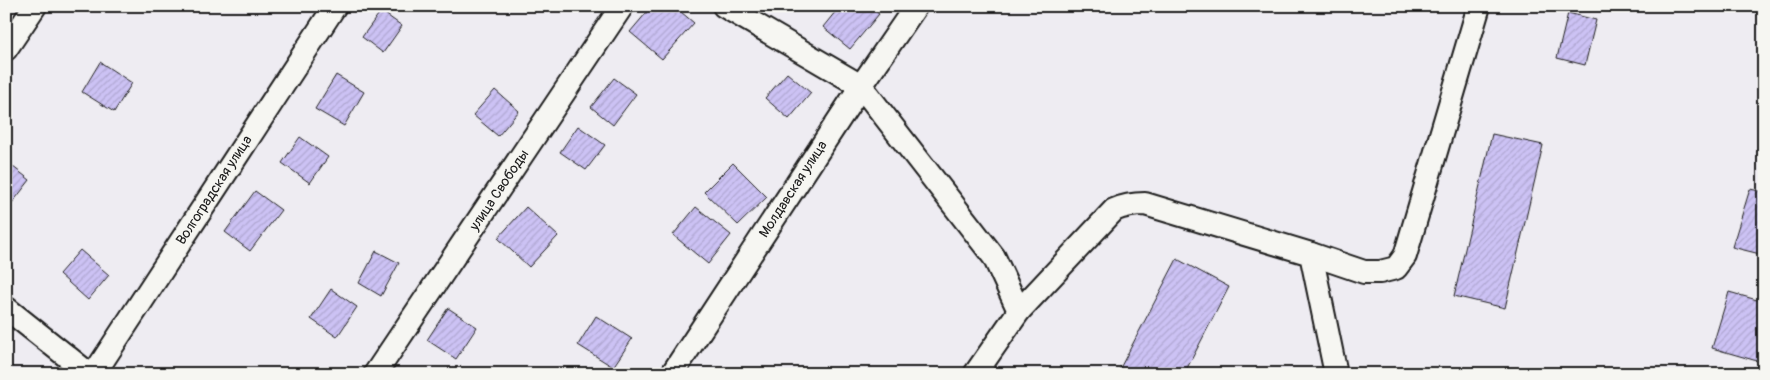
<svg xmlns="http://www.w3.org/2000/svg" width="1770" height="380" viewBox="0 0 1770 380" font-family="Pangolin,sans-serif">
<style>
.building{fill:url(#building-hatch);stroke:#1c1c1c}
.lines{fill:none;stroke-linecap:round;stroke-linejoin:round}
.street-casing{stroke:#1c1c1c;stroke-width:26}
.street{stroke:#f6f6f2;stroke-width:22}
.labels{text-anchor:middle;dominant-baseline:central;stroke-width:4.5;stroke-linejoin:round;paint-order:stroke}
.street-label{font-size:14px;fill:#1c1c1c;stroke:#f6f6f2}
</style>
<defs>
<pattern id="building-hatch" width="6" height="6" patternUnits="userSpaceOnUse" patternTransform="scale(1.25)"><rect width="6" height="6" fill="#ccc2f4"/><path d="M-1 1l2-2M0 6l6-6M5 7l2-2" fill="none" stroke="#afa6d1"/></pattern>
</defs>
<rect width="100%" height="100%" fill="#eeecf2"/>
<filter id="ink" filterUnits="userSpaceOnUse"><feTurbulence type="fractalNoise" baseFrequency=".02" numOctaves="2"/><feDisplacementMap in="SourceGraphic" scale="10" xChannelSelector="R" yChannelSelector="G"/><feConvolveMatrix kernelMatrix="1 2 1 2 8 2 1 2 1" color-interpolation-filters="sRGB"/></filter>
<g filter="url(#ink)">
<g class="building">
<polygon points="652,6 674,6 694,23 662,59 630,32"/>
<polygon points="783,6 797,6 792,13"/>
<polygon points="840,6 869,6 879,14 850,49 823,27"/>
<polygon points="381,11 402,26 383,53 362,37"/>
<polygon points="1568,13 1596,20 1585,65 1557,58"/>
<polygon points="100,62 132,83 114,112 82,92"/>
<polygon points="787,73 811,93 789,119 765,98"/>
<polygon points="336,75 364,92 344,126 315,109"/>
<polygon points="614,78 636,94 613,125 591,107"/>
<polygon points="495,90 519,111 498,136 473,115"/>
<polygon points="578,126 605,145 586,170 560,152"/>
<polygon points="1492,134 1543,145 1505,308 1454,296"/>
<polygon points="300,137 328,157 310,183 282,163"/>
<polygon points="8,163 30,180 9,207 6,205 6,165"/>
<polygon points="733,163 767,197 738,225 704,192"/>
<polygon points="1750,189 1764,192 1764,255 1732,247"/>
<polygon points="255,191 281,210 250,251 225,232"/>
<polygon points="526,207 558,236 529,267 498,238"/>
<polygon points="696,207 731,235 708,264 673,235"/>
<polygon points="80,250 109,275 88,300 59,274"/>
<polygon points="376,251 399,263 381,296 359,283"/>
<polygon points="1177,259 1229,287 1184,374 1117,374"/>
<polygon points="331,289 357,307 337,337 311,319"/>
<polygon points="1729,292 1764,302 1764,363 1712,348"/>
<polygon points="448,308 477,327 456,359 427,340"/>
<polygon points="596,316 632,339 613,367 578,345"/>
</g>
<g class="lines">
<defs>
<g id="street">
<polyline points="724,6 861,86 994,257 1019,311 975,374"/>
<polyline points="6,49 35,6"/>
<polyline points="1311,254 1364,272 1380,272 1396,268 1405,256 1479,6"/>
<polyline points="6,308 89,374"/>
<path d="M1019,311L1114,210C1125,205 1133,204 1145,204L1311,254L1336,374"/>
<polyline points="94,374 335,6"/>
<polyline points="375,374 622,6"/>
<polyline points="672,374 861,86 916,6"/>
</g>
</defs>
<use href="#street" class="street-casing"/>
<use href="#street" class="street"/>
</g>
</g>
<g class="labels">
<g class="street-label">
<text transform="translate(793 189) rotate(-57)">Молдавская улица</text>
<text transform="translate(214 190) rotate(-57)">Волгоградская улица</text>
<text transform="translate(499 190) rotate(-56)">улица Свободы</text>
</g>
</g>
<rect width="1770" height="380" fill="none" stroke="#f6f6f2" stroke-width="25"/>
<rect x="12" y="12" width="1745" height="355" fill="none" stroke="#1c1c1c" stroke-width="2" filter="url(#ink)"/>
</svg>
